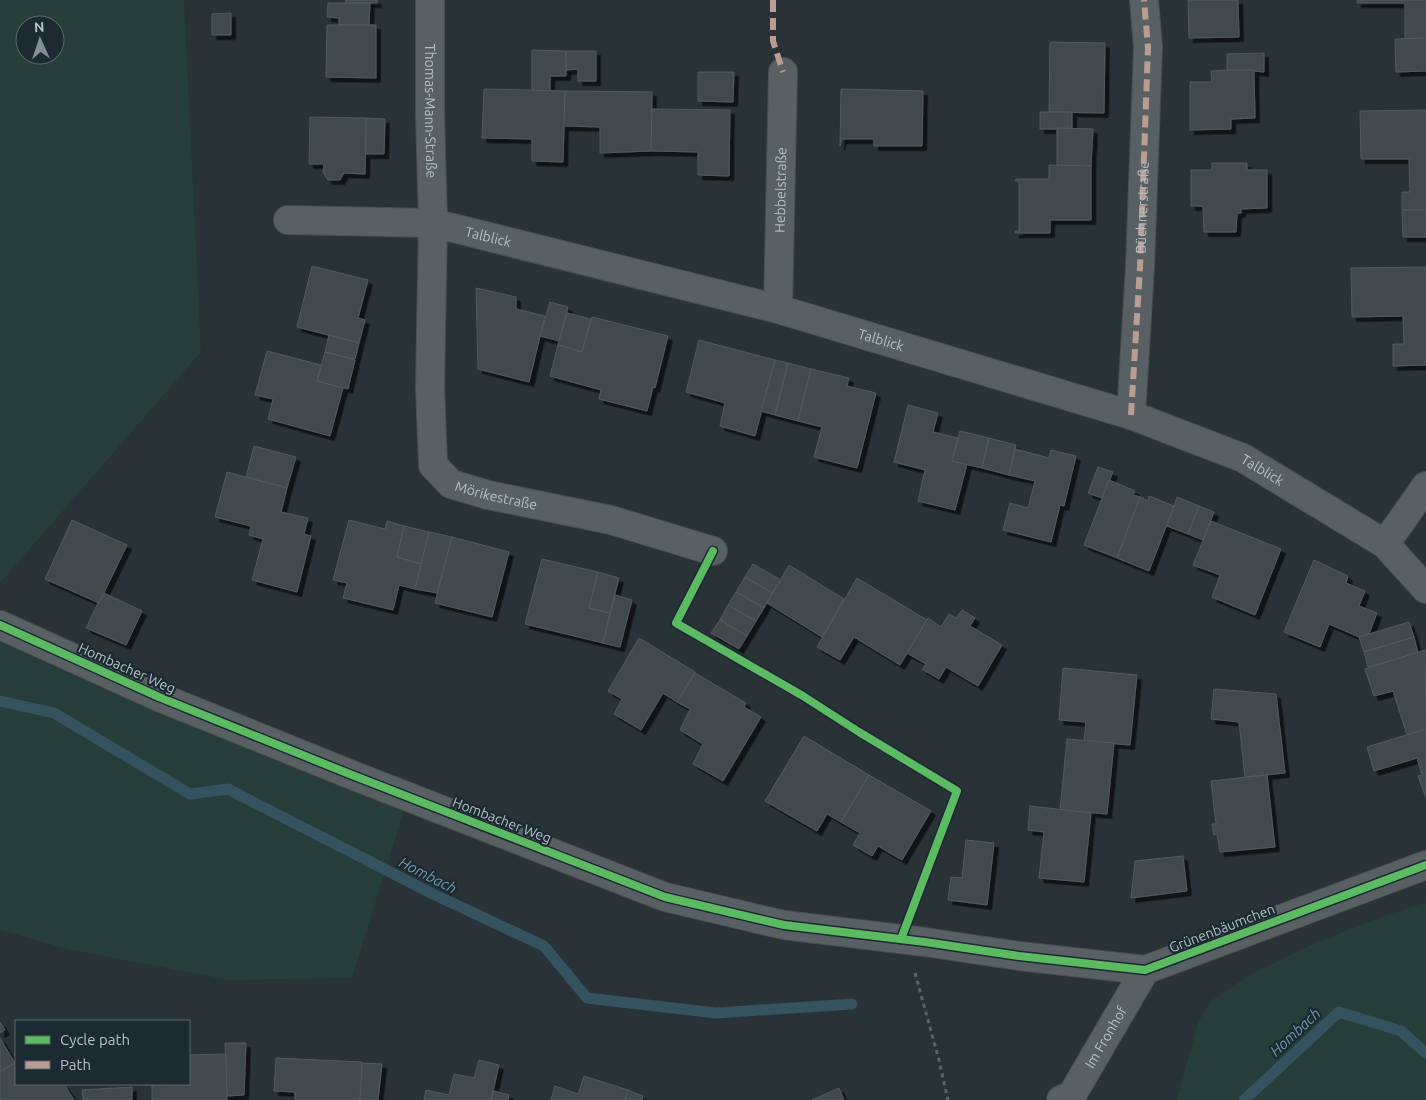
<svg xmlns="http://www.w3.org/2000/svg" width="1426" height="1100" viewBox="0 0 1426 1100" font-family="Ubuntu,sans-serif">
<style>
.green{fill:#263d39;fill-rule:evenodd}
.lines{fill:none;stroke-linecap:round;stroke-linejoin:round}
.stream{stroke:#35525f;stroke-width:11}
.building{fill:#424a4e;stroke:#515a5e;filter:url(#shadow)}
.street-casing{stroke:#474e51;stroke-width:30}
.path{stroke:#5c6467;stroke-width:3;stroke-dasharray:4 4;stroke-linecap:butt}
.street{stroke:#586064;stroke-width:28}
.quiet{stroke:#b99d93;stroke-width:6;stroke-dasharray:12 6;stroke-linecap:butt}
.cycleway-casing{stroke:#1c2a31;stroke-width:11}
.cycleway{stroke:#5cba63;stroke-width:8}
.labels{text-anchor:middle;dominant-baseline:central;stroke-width:4.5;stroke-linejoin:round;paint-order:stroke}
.street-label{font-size:14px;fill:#b2c0c8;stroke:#1c2a31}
.water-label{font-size:15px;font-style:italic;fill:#7199ab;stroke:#1c2a31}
</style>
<defs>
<filter id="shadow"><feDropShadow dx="4.5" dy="4.5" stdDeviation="0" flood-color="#0009"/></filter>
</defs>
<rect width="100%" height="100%" fill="#293236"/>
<g class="green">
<path d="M0,0H184L201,352L0,583ZM25,25H55V55H25Z"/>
<polygon points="0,640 62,671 404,810 352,978 229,980 67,949 0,930"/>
<polygon points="1426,902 1426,1100 1177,1100 1198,1022 1212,1000 1246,977 1317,942 1384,916"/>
</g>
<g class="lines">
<g class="stream">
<polyline points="0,701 54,713 190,794 228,789 433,894 544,946 587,998 716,1013 852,1004"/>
<polyline points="1244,1100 1339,1012 1401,1031 1426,1053"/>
</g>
</g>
<g class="building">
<rect x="346" y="0" width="31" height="3"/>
<polygon points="1188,0 1238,0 1239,37 1189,38"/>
<polygon points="1357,0 1426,0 1426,38 1405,39 1405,3 1357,3"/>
<polygon points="328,3 370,3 369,25 339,25 339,18 327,17"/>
<polygon points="231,13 231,35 212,35 212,14"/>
<polygon points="327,25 376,25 376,78 326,77"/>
<polygon points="1426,38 1426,71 1396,72 1395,39"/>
<polygon points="1050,42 1105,43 1104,113 1049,112"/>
<polygon points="532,50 566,51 566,76 550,76 550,91 532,90"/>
<polygon points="566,51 596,51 596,81 578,81 578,69 566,70"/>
<polygon points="1264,53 1264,72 1254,71 1254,70 1227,70 1227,54"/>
<polygon points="1227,70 1254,70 1255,118 1231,119 1231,129 1190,130 1190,82 1212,82 1211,71"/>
<polygon points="698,72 734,72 733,102 698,101"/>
<polygon points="484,89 565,91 563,162 532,161 532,139 482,138"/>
<polygon points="841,89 923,91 922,146 874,146 874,139 842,139 840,146"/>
<polygon points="565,91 652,92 651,151 600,153 600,127 564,126"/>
<polygon points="652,109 730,110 729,176 698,175 698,152 651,151"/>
<polygon points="1426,110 1426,210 1402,210 1402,192 1410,192 1409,159 1361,159 1360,111"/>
<rect x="1040" y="112" width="32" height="17"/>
<polygon points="310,117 366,118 365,174 344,173 340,180 328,180 323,172 324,164 309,164"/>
<polygon points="366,118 385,119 384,154 366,154"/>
<polygon points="1057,128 1093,129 1091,166 1057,166"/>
<polygon points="1212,163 1247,163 1247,170 1267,170 1267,208 1241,209 1241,213 1237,213 1236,232 1204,232 1203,206 1191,206 1191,170 1212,170"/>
<polygon points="1049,165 1091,166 1091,220 1050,220 1050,233 1015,233 1015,231 1019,231 1019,181 1015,181 1016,179 1049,179"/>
<polygon points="1402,210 1426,210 1426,237 1403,237"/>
<polygon points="312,266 368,280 358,318 365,320 359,343 297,327"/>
<polygon points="1426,267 1426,365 1393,366 1393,344 1404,344 1403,316 1352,317 1351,268"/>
<polygon points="476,288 516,297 516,309 545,316 529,382 478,369"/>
<polygon points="550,302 568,307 559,341 540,336"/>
<polygon points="567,313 591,319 582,352 558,345"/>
<polygon points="592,317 668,336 655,388 653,387 647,411 599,399 601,390 550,376 558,345 582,352"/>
<polygon points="329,335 359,343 355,359 325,352"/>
<polygon points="699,340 775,360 755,436 720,426 725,403 686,392"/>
<polygon points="267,351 321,365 317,381 343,388 330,436 268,419 273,399 255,395"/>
<polygon points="325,352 355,360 348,389 317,381"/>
<polygon points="775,360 788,363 775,415 761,411"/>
<polygon points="788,363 811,369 798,421 775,415"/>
<polygon points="811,369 849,378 847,386 876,393 857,468 814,457 822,427 798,421"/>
<polygon points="908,405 938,413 933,432 958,438 952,461 967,464 955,510 918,501 925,470 894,462"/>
<polygon points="960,431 989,438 982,468 952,461"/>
<polygon points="989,438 1016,445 1009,475 982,468"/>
<polygon points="254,446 296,457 287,488 246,477"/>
<polygon points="1015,449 1049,458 1051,450 1076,456 1064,506 1060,505 1051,542 1003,530 1010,503 1028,508 1035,481 1009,475"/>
<polygon points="1098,467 1113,472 1102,498 1088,493"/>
<polygon points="227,472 287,488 281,512 308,518 304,534 311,536 297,592 252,580 263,539 249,535 251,526 215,517"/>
<polygon points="1109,480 1135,491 1133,495 1140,497 1117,558 1084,545"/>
<polygon points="1149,496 1174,506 1149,571 1117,558 1140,497 1148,501"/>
<polygon points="1177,497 1199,506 1188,534 1167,526"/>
<polygon points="1199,506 1214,512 1203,540 1188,534"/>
<polygon points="72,520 127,545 99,603 45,579"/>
<polygon points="349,520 385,529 387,521 404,526 397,557 421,564 415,589 399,585 393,610 343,598 347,583 333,580"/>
<polygon points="1211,521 1281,549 1255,615 1212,597 1220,575 1193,565"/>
<polygon points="404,526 429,532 421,564 397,557"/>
<polygon points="429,532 452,537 437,593 415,589"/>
<polygon points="452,537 509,552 492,617 435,603"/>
<polygon points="542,559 598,572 589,608 610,613 603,643 525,624"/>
<polygon points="1314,560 1348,576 1346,583 1365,591 1359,606 1377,613 1369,634 1359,637 1329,624 1320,647 1284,632"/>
<polygon points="753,564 781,580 772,593 745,577"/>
<polygon points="789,565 844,599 822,637 767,603"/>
<polygon points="598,572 619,578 610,613 589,608"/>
<polygon points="745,577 772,593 764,608 736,592"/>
<polygon points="857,578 927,620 900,665 854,637 840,660 817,647"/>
<polygon points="736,592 764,608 756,621 728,605"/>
<polygon points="104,593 142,611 126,645 86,628 98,603 99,603"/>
<polygon points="615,595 632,600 620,647 603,643"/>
<polygon points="728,605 756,621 747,636 720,620"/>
<polygon points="962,610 975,618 970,626 1002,645 978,686 946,667 939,679 922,669 926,664 907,653 928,618 941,627 949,614 956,618"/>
<polygon points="720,620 747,636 739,649 711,633"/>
<polygon points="1409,622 1414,637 1364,652 1359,637"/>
<polygon points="1414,637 1418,653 1368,667 1364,652"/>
<polygon points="639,638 695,672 677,702 663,693 641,730 614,714 622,699 608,691"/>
<polygon points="1425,650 1426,729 1407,735 1393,691 1374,696 1365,669"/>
<polygon points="1063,668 1137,675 1130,745 1084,741 1086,722 1059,720"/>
<polygon points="695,673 746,703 744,707 761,717 723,781 693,764 703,744 680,730 690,709 677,702"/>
<polygon points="1214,689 1276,694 1285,773 1245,777 1239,722 1211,719"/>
<polygon points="1426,729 1426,798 1418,776 1422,775 1417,758 1374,771 1367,747"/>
<polygon points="804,736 869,775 841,822 827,814 817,831 765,801"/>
<polygon points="1067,739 1114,743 1107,814 1060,810"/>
<polygon points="869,775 931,811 902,860 878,846 872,856 853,845 860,833 841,822"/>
<polygon points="1267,775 1275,847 1220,852 1217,834 1214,835 1212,824 1216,824 1211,781"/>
<polygon points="1030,806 1091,813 1084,882 1039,878 1044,832 1028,830"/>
<polygon points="966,840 994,843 987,905 948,900 951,877 962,878"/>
<polygon points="1183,856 1187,891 1131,898 1135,861"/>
<polygon points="0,1022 5,1030 0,1033"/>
<polygon points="0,1038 15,1063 0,1072"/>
<polygon points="225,1043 246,1043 244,1095 227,1096"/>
<polygon points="226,1054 227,1100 152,1100 152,1085 189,1084 189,1055"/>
<polygon points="276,1058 362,1062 360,1100 295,1100 295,1092 274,1091"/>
<polygon points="479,1060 499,1065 491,1100 424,1100 426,1090 449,1095 454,1074 474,1078"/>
<polygon points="16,1062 16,1084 64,1084 74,1100 0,1100 0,1072"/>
<polygon points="362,1063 382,1064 378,1100 360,1100"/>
<polygon points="584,1076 628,1090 625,1100 551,1100 555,1086 578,1094"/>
<polygon points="132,1087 132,1100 83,1100 82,1090"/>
<polygon points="839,1088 844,1100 812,1100"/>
<polygon points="628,1090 643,1096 642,1100 625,1100"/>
<polygon points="494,1091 509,1095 508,1100 491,1100"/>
</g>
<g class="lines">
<defs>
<g id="street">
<path id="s1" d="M430,0V115L433,223L430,387L433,465L451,484L488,495L611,520L713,551"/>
<path id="s2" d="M288,220L433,223L778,309L1131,415L1243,458L1385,544L1426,589"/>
<path id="s3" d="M778,309L783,72"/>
<path id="s4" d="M1131,415L1140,267L1148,47L1144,0"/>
<polyline points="1385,544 1426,486"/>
<polyline points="0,625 159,697 347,773 665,897 784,925 925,942 1019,956 1145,970 1426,865"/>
<path id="s5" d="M1061,1100L1072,1095L1145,970"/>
</g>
</defs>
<use href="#street" class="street-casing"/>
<polyline class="path" points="915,973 939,1060 948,1100"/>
<use href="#street" class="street"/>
<g class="quiet">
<polyline points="773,0 773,41 783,72"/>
<polyline points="1131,415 1140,267 1148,47 1144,0"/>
</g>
<defs>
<g id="cycleway">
<polyline points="713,551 676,623 803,696 859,732 957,791 901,939"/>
<polyline points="0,625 159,697 347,773 665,897 784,925 925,942 1019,956 1145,970 1426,865"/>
</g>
</defs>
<use href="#cycleway" class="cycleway-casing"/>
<use href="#cycleway" class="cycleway"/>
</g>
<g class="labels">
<g class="street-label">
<text stroke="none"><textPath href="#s1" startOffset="111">Thomas-Mann-Straße</textPath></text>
<text stroke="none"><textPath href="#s3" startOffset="119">Hebbelstraße</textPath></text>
<text stroke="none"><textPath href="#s4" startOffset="208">Büchnerstraße</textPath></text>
<text stroke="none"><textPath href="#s2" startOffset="202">Talblick</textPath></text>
<text stroke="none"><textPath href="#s2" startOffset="608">Talblick</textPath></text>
<text stroke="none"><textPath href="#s2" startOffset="1012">Talblick</textPath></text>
<text stroke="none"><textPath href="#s1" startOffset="538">Mörikestraße</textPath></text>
<text transform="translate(127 668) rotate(24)">Hombacher Weg</text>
<text transform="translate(502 820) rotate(21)">Hombacher Weg</text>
<text transform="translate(1222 928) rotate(-21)">Grünenbäumchen</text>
<text stroke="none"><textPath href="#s5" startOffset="79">Im Fronhof</textPath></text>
</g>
<g class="water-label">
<text transform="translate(428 875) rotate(27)">Hombach</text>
<text transform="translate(1295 1032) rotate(-43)">Hombach</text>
</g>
</g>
<rect x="15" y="1020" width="175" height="65" fill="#1c2a31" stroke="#58666d"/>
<rect x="25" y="1036" width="25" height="8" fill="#5cba63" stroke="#58666d"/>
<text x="60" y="1045" font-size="15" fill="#b2c0c8">Cycle path</text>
<rect x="25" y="1061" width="25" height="8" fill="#b99d93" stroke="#58666d"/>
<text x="60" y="1070" font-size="15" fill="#b2c0c8">Path</text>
<g transform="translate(40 40) rotate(357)"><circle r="24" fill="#1c2a31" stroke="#58666d"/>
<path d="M0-4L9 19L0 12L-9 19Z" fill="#828e95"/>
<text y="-8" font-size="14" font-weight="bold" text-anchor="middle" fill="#b2c0c8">N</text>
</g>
</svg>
